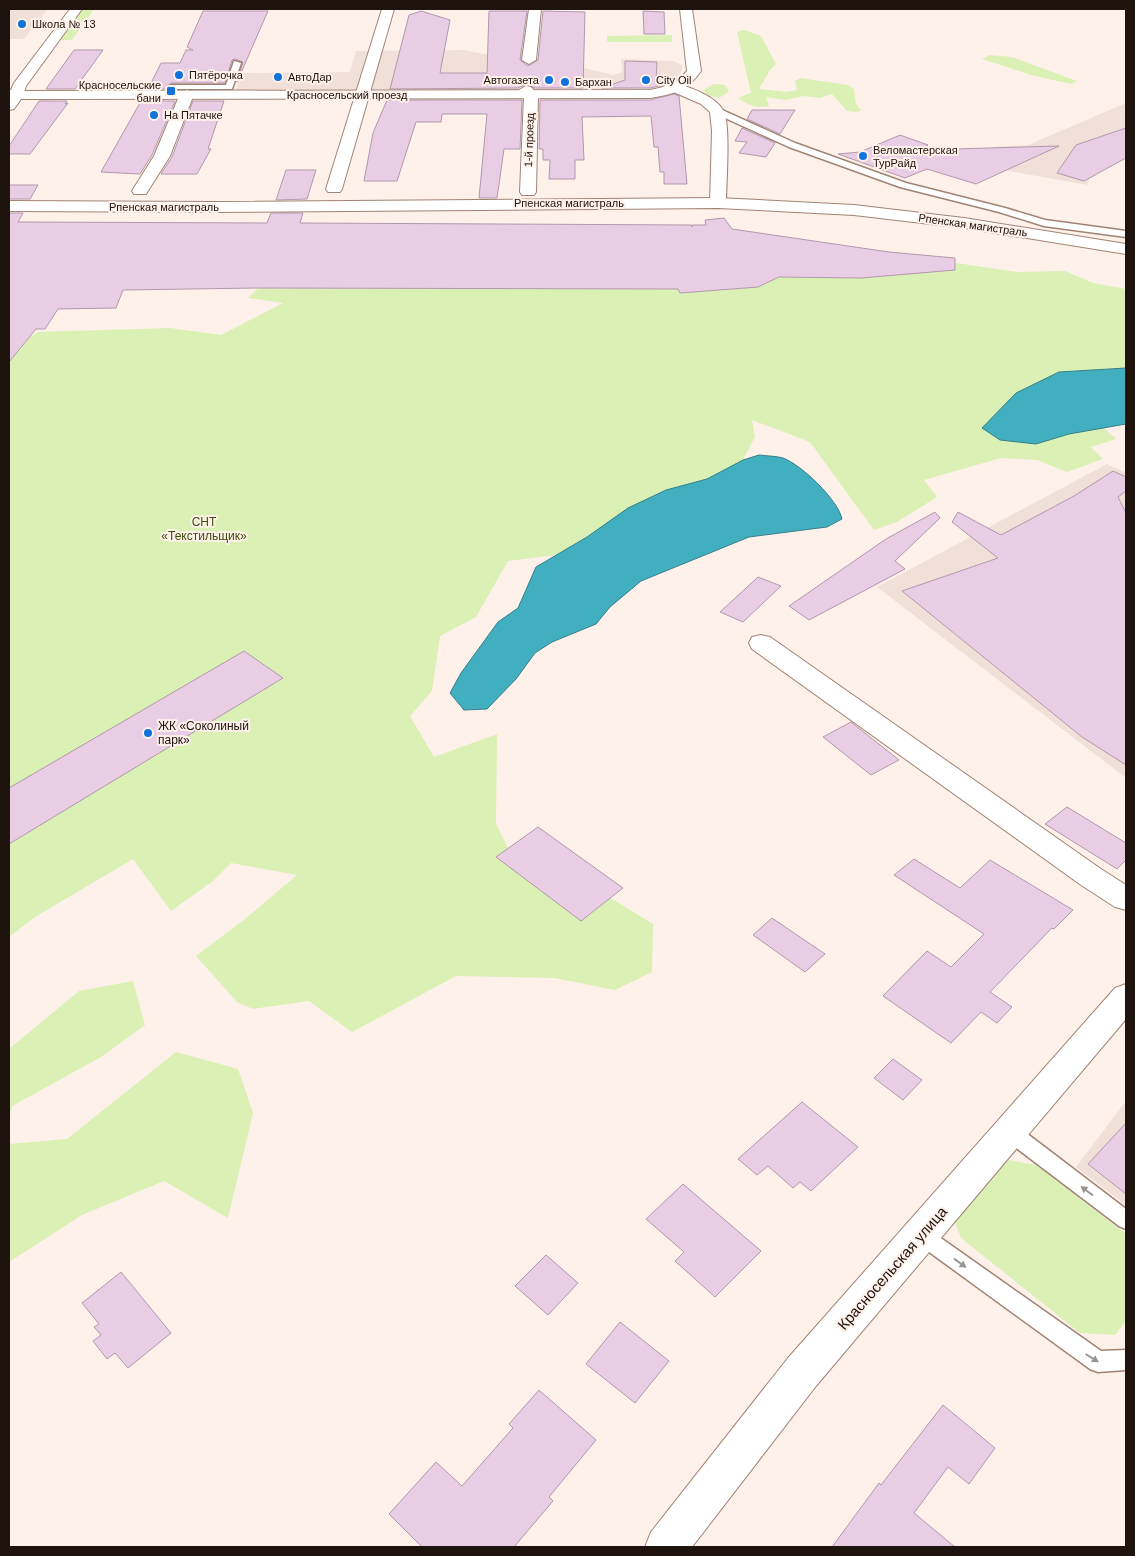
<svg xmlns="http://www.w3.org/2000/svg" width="1135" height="1556" viewBox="0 0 1135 1556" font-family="Helvetica,sans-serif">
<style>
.built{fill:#f0e0d8}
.green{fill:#daf0b4}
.water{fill:#41afc0;stroke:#36808a}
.building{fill:#e9cde4;stroke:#b298ad}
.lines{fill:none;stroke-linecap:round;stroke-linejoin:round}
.service-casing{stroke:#a18374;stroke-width:3}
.minor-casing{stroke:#a18374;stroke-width:2}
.tertiary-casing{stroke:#a18374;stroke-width:2}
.secondary-casing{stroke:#a18374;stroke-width:2}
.service{fill:#fff;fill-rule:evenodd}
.minor{fill:#fff;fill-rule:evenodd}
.tertiary{fill:#fff;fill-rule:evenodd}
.secondary{fill:#fff;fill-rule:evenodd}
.oneway{fill:#9a9592}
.poi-dot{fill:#1073db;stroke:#fef1ea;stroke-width:2}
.labels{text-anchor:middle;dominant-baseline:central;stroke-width:4;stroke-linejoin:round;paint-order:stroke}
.far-poi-label{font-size:11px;fill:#1e130d;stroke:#fef1ea;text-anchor:start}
.far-street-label{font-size:11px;fill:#1e130d;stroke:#fef1ea}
.park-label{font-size:12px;fill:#3b4e07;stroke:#fef1ea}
.poi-label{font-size:12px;fill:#1e130d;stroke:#fef1ea;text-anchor:start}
.near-street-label{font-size:15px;fill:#1e130d;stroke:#fef1ea}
</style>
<rect width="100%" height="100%" fill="#fef1ea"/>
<g class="built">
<polygon points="9,9 48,9 24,39 9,39"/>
<polygon points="464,50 484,54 536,54 533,67 580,67 613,75 622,72 621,59 674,61 683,66 678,80 648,90 235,92 241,73 350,72 356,51"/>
<polygon points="1126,103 1126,136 1104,144 1087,185 1003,170 966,158 993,147 1028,145"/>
<polygon points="1107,464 1126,473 1126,778 877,587"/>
<polygon points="1126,1101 1126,1205 1076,1167"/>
</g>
<g class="green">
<polygon points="80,9 94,9 72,40 61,40"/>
<path d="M744,30L761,36L776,64L770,70L759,89L787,92L797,90L795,81L800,78L848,85L854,89L856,104L861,110L857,112L847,111L832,94L820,98L804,96L785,100L766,97L769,106C756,109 748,105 738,98L751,93L737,32Z"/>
<polygon points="672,35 672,42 607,42 607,36"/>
<polygon points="989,55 1012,57 1077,81 1071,84 1035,76 982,59"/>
<path d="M714,84L725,85L729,91C721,99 717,98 707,95L703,90Z"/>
<polygon points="950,262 1017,272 1065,271 1093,283 1126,289 1126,368 1059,372 1036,444 1069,434 1104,428 1116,439 1091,447 1103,459 1067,472 1037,460 1001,458 924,480 937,497 897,522 874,530 810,442 752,420 755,437 743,460 707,479 666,490 556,555 508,561 476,617 440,636 432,691 410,716 434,757 497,734 496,824 519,870 591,886 653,924 652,972 615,990 554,978 456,976 352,1032 309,1001 253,1009 237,1002 196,956 245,919 297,875 231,863 213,881 171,911 133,859 35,917 9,937 9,362 27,339 38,332 170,328 221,335 283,303 248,298 258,288 678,289 680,293 758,287 779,277 861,278"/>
<polygon points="133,981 145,1025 101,1057 12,1106 9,1121 9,1049 79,991"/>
<polygon points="176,1052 238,1069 253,1113 228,1218 164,1181 82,1215 9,1262 9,1144 67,1139"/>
<polygon points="998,1158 1036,1165 1126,1234 1126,1321 1115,1335 1080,1333 961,1238 951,1212"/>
</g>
<g class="water">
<polygon points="1126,368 1126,424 1069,434 1036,444 1000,440 982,428 1016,393 1059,372"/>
<path d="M759,455C767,456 776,456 783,458C802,465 838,500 842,519L827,527L749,537L641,581L610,607L596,624L552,642L535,653L516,679L487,709L464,710L450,693L461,673L498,622L518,608L536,567L587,537L628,508L666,490L707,479L743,460Z"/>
</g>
<g class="building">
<polygon points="203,11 268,11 237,82 243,62 235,59 232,60 225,83 172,83 166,86 168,89 148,89 161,63 180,63 186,50 193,50 187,47"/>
<polygon points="421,11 450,20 440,73 487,73 489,11 527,11 520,60 528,66 538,60 543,11 585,12 583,88 535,88 526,84 518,88 390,89 409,15"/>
<polygon points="643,11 664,12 665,34 644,34"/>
<polygon points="74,50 103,50 75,89 46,89"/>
<polygon points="625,61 657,62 656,80 667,84 650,88 602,88 625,80"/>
<polygon points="674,94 679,96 687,184 664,184 664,172 660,172 658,147 654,147 651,116 582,117 584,160 575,160 575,179 549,179 550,160 543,160 543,149 539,149 540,100 650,100"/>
<polygon points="387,100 522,100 520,149 504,149 497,198 479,198 487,114 442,114 441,122 416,122 397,181 364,181 373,133"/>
<polygon points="39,101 67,101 65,104 68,103 30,154 9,154 9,146"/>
<polygon points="141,101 175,101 152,155 140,174 101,172"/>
<polygon points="193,101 224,101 208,149 211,149 197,174 161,174 172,157"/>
<polygon points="752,110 795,110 780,134 747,119"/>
<polygon points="742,128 775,143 766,157 739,153 747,142 735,141"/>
<polygon points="1126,128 1126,158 1084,181 1057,173 1076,145"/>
<polygon points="900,135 928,145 918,150 1059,146 976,184 927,169 905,178 838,154 860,152"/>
<polygon points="286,170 316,170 307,199 276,200"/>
<polygon points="9,185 38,185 30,199 9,199"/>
<polygon points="9,213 23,213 18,222 267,223 271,213 303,213 300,223 692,225 692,227 693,225 706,225 705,220 724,218 732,229 889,252 955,258 955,270 861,278 779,277 758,287 680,293 678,289 258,288 123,290 116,308 58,309 45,329 36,329 9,362"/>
<polygon points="1113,471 1126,477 1126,491 1118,497 1126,513 1126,765 1082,737 902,591 998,558 952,522 958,512 1001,535 1074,496"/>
<polygon points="935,512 940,518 895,561 905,569 809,620 789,606 886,539"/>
<polygon points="758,577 781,586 743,622 720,612"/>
<polygon points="244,651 283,678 9,844 9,788"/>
<polygon points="851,722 856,726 899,760 871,775 823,737"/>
<polygon points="1067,807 1126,843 1126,860 1117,869 1045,824"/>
<polygon points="538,827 623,888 581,921 496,857"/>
<polygon points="914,859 960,888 990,860 1073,910 1054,929 1052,928 990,992 1012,1007 997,1023 981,1012 951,1043 883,996 927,951 951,967 984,934 894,875"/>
<polygon points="772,918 825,954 805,972 753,935"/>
<polygon points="893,1059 922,1080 903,1100 874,1078"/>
<polygon points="802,1102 858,1147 811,1191 800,1182 793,1188 768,1166 757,1175 738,1159"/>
<polygon points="1126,1123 1126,1194 1088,1164"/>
<polygon points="683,1184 761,1251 715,1297 675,1261 684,1252 646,1219"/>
<polygon points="546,1255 578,1283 548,1315 515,1286"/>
<polygon points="121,1272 171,1333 128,1368 115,1353 107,1359 93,1341 101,1335 94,1327 99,1324 82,1303"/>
<polygon points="620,1322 669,1361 635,1403 586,1364"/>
<polygon points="539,1390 596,1440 549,1497 553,1501 514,1547 422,1547 389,1514 436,1462 462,1486 513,1428 509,1424"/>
<polygon points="943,1405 995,1448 969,1484 948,1467 914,1513 955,1547 832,1547 879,1483 881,1485"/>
</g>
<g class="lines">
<defs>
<g id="service">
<polygon points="234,61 241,63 232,89 172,89 168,87 172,85 226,85"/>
<polygon points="714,109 720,109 795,143 906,183 1005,208 1045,220 1126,231 1126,237 1044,226 999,212 900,187 789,147 714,113"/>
<polygon points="1010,1124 1017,1126 1126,1209 1126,1229 1119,1226 1003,1138 1001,1132 1003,1126"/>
<polygon points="921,1226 928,1229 1101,1351 1126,1350 1126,1370 1098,1372 1090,1369 914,1241 911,1235 914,1229"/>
</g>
<g id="minor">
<polygon points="70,9 82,9 26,86 22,98 9,98 9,90 11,90 14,83"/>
<polygon points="382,9 394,9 342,189 340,192 328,192 326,189"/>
<polygon points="529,9 541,9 536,60 529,64 522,60"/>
<path d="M676,84C690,87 715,96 723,110C731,122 726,185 726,203L724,206H712L710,203L712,131L710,112L701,104L671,91L669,88Z"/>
<polygon points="526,86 531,87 538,95 536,192 534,195 522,195 520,192 524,96 519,90"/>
<polygon points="187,90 194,94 170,156 146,194 134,194 132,191 154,156 180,94"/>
<polygon points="761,635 770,637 1101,869 1126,885 1126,910 1115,907 1081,885 752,649 749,643 752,637"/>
<polygon points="1126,984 1126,1019 816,1386 692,1547 645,1547 651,1532 788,1358 1115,988"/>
</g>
<path id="tertiary" d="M680,9H692L701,71C687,91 674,94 650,98L21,99L14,109L9,110C9,101 7,93 17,91L650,90C666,87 677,83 687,71Z"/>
<polygon id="secondary" points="718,198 854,205 964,218 1126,244 1126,254 964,228 854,215 718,208 215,212 9,211 9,201 215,202"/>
</defs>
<use href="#service" class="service-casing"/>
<use href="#minor" class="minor-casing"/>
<use href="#tertiary" class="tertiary-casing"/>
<use href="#secondary" class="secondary-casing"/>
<use href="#service" class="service"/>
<use href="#minor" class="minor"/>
<use href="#tertiary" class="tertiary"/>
<use href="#secondary" class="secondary"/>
</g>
<defs><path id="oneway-solid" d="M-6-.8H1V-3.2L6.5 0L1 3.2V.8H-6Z" transform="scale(1.25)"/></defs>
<g class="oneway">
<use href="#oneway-solid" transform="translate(1087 1191) rotate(-143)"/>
<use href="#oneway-solid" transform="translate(960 1263) rotate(36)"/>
<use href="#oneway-solid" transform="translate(1092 1358) rotate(32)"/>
</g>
<g class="poi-dot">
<circle cx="22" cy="24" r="5"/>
<circle cx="179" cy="75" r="5"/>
<circle cx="278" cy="77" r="5"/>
<circle cx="549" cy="80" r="5"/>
<circle cx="646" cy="80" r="5"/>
<circle cx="565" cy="82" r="5"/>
<rect x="166" y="86" width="10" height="10" rx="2.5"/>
<circle cx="154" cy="115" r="5"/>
<circle cx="863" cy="156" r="5"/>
<circle cx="148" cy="733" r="5"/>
</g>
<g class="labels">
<g class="far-poi-label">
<text x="32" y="24">Школа № 13</text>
<text x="189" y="75">Пятёрочка</text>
<text x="288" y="77">АвтоДар</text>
<text x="539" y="80" text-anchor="end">Автогазета</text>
<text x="656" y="80">City Oil</text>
<text x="575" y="82">Бархан</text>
<text x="161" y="85" text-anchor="end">Красносельские<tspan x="161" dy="13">бани</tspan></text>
<text x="164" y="115">На Пятачке</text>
<text x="873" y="150">Веломастерская<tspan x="873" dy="13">ТурРайд</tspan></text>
</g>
<g class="far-street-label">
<text x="347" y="95">Красносельский проезд</text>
<text transform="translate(529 140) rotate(-88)">1-й проезд</text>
<text x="569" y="203">Рпенская магистраль</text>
<text x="164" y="207">Рпенская магистраль</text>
<text transform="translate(973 225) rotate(8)">Рпенская магистраль</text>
</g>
<g class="park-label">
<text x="204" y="522">СНТ<tspan x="204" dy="14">«Текстильщик»</tspan></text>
</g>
<g class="poi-label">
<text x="158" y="726">ЖК «Соколиный<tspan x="158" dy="14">парк»</tspan></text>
</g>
<g class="near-street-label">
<text transform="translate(892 1268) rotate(-49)">Красносельская улица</text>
</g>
</g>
<rect width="1135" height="1556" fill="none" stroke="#1e130d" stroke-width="20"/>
</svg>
